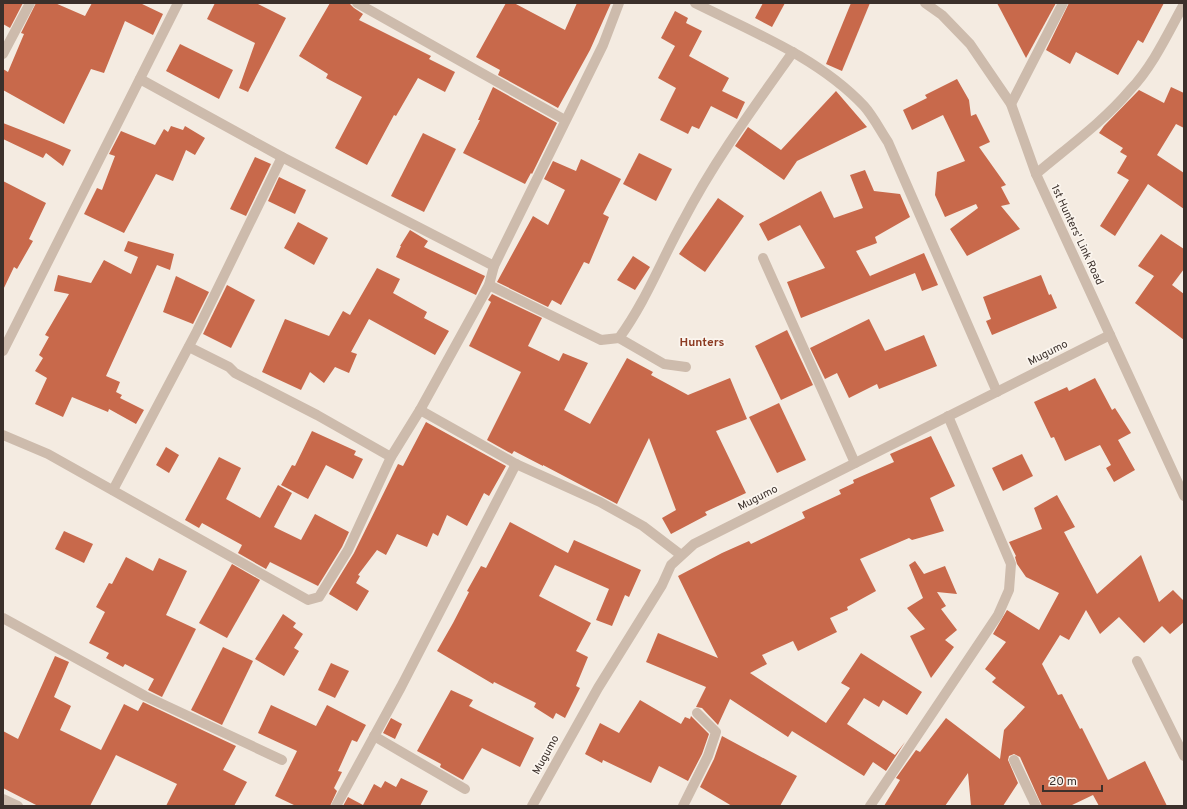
<svg xmlns="http://www.w3.org/2000/svg" width="1187" height="809" viewBox="0 0 1187 809" font-family="Overpass,sans-serif">
<style>
.building{fill:#c8694b}
.lines{fill:none;stroke-linecap:round;stroke-linejoin:round}
.minor{stroke:#cdbbac;stroke-width:10}
.labels{text-anchor:middle;dominant-baseline:central;stroke-width:3.5;stroke-linejoin:round;paint-order:stroke}
.street-label{font-size:11px;fill:#3b302b;stroke:#fbf5ee}
.neighbourhood-label{font-size:12px;font-weight:bold;fill:#8c3b22;stroke:#fbf5ee}
</style>
<rect width="100%" height="100%" fill="#f4ebe1"/>
<g class="building">
<polygon points="3,3 23,3 10,28 3,24"/>
<polygon points="36,3 55,3 85,16 92,3 140,3 163,14 153,35 125,21 104,73 91,69 64,124 3,90 3,69 8,72 24,34 21,33"/>
<polygon points="215,3 256,3 286,18 248,92 239,88 255,43 207,19"/>
<polygon points="330,3 349,3 354,8 363,14 359,20 431,56 429,59 455,72 445,92 418,78 396,116 394,115 367,165 335,148 362,97 326,78 328,74 299,56"/>
<polygon points="506,3 514,3 565,30 577,3 611,3 590,50 558,108 498,75 500,70 476,57"/>
<polygon points="763,3 785,3 772,27 755,18"/>
<polygon points="851,3 870,3 842,71 826,64"/>
<polygon points="997,3 1056,3 1026,58"/>
<polygon points="1069,3 1164,3 1143,43 1138,40 1118,75 1076,52 1070,64 1046,50"/>
<polygon points="675,11 688,18 686,23 702,31 689,56 729,78 722,91 745,102 737,119 711,106 699,129 692,126 688,134 660,120 676,88 658,78 675,46 661,38"/>
<polygon points="180,44 233,70 219,99 166,71"/>
<polygon points="957,79 969,100 971,116 976,114 990,142 979,147 1006,185 1001,187 1010,204 1001,206 1020,229 967,256 950,229 978,208 976,204 945,217 935,195 937,172 965,161 943,115 912,130 903,110 927,98 925,95"/>
<polygon points="493,87 557,123 532,174 531,173 525,184 463,153 480,120 478,120"/>
<polygon points="1171,87 1184,93 1184,128 1176,124 1157,155 1184,173 1184,209 1148,184 1115,236 1100,226 1129,180 1117,173 1127,156 1120,152 1123,148 1099,133 1104,126 1139,90 1164,103"/>
<polygon points="836,91 867,127 797,161 784,180 735,146 748,127 781,150"/>
<polygon points="3,123 52,142 71,150 63,166 46,153 43,158 3,139"/>
<polygon points="171,126 183,130 185,126 205,138 195,155 186,150 173,181 156,174 124,233 84,214 97,188 102,190 115,156 109,154 121,131 155,145 164,129 168,132"/>
<polygon points="423,133 456,149 424,212 391,196"/>
<polygon points="639,153 672,169 656,201 623,184"/>
<polygon points="255,157 271,164 246,216 230,209"/>
<polygon points="581,159 621,179 603,214 609,217 589,264 584,262 561,305 552,300 548,307 497,282 533,216 548,225 565,190 544,179 553,161 576,171"/>
<polygon points="865,170 874,191 900,194 910,217 875,237 877,243 856,251 871,278 870,276 924,253 938,285 922,291 915,273 801,318 787,282 825,268 800,225 768,241 759,224 821,191 834,218 863,208 850,175"/>
<polygon points="279,177 306,190 295,214 268,201"/>
<polygon points="3,181 46,203 29,239 33,241 17,269 14,267 3,290"/>
<polygon points="718,198 744,216 705,272 679,254"/>
<polygon points="298,222 328,238 314,265 284,248"/>
<polygon points="410,230 428,241 424,247 485,276 476,295 396,257 401,246 400,246"/>
<polygon points="1161,234 1184,249 1184,269 1172,285 1184,294 1184,340 1135,303 1154,276 1138,266"/>
<polygon points="128,241 174,254 170,270 157,265 106,376 120,382 116,392 122,395 120,398 144,410 136,424 109,409 108,412 72,397 63,417 35,404 47,378 35,371 43,358 39,355 49,337 45,335 69,294 54,291 58,275 91,283 104,260 131,274 138,257 124,251"/>
<polygon points="633,256 650,267 635,290 617,280"/>
<polygon points="377,268 400,279 393,293 427,312 424,318 449,331 435,355 369,319 351,352 357,354 349,373 335,367 324,383 310,372 301,390 262,372 285,319 329,336 343,311 350,315"/>
<polygon points="1041,275 1049,295 1051,294 1057,308 992,335 986,321 991,319 983,297"/>
<polygon points="176,276 209,292 193,324 163,312"/>
<polygon points="227,285 255,300 231,348 203,334"/>
<polygon points="492,294 542,318 528,346 559,361 563,353 588,363 564,410 590,424 627,358 653,372 651,375 688,395 730,378 747,419 716,431 746,493 705,512 707,515 671,534 662,518 676,510 649,438 617,504 543,465 543,466 514,451 512,454 487,440 521,372 469,346 491,302 488,300"/>
<polygon points="869,319 885,351 924,335 937,366 879,389 877,384 849,398 837,373 825,379 810,348"/>
<polygon points="787,330 813,385 781,400 755,346"/>
<polygon points="1095,378 1112,410 1115,408 1131,433 1118,440 1135,470 1114,482 1106,468 1111,465 1100,445 1065,461 1054,437 1051,438 1034,402 1067,387 1069,391"/>
<polygon points="779,403 806,460 777,473 749,417"/>
<polygon points="426,422 506,466 489,496 484,493 467,526 447,515 438,536 433,533 427,547 397,534 386,555 377,550 358,575 360,576 356,583 369,591 357,611 329,594 330,592 354,553 398,464 403,466"/>
<polygon points="312,431 356,451 354,455 363,459 353,479 326,465 308,499 281,485 292,465 295,466"/>
<polygon points="931,436 955,486 930,498 944,531 912,540 909,538 860,559 876,591 847,607 848,610 830,618 837,632 798,651 793,641 762,655 767,664 750,673 826,723 850,688 841,683 861,653 922,692 907,715 883,700 879,707 864,698 847,724 895,755 905,742 886,771 873,762 864,776 792,731 788,737 730,699 718,725 702,708 696,707 706,687 646,662 658,633 718,658 678,576 722,553 749,541 751,544 805,518 802,512 841,494 839,490 854,483 853,480 894,462 890,454"/>
<polygon points="166,447 179,455 169,473 156,465"/>
<polygon points="1022,454 1033,476 1003,491 992,468"/>
<polygon points="219,457 241,468 226,499 260,518 278,485 292,493 274,527 301,540 315,514 349,532 342,547 318,586 270,562 266,569 238,553 242,545 202,523 199,528 185,520"/>
<polygon points="1057,495 1075,527 1064,532 1097,594 1141,555 1159,602 1173,590 1184,601 1184,622 1170,634 1162,626 1144,643 1119,617 1100,634 1086,610 1069,640 1060,635 1042,664 1058,695 1062,694 1080,729 1082,728 1108,780 1145,761 1167,806 1099,806 1093,795 1070,806 1042,806 1020,757 1014,754 1009,756 1008,760 1018,783 1003,806 971,806 968,773 945,806 884,806 900,780 896,778 916,750 920,752 946,718 1000,759 1004,730 1025,707 992,682 996,678 985,669 1006,642 993,634 1007,610 1039,630 1059,593 1026,577 1017,564 1015,557 1016,556 1009,542 1042,529 1034,508"/>
<polygon points="510,522 568,553 574,540 641,570 629,597 625,595 612,626 596,620 609,589 555,565 539,596 591,623 576,651 588,657 576,686 580,688 565,718 556,713 553,719 534,707 536,703 494,682 493,684 437,651 453,623 469,592 467,591 481,566 486,568"/>
<polygon points="64,531 93,544 84,563 55,549"/>
<polygon points="126,557 153,571 159,558 187,571 166,615 196,629 162,697 148,690 154,679 125,664 123,667 106,658 109,653 89,643 105,612 96,607 109,583 112,584"/>
<polygon points="915,561 924,574 945,566 957,594 937,592 946,606 941,609 957,630 945,640 954,647 931,678 910,636 925,629 907,608 923,598 909,565"/>
<polygon points="232,564 260,580 227,638 199,623"/>
<polygon points="283,614 296,623 293,627 303,634 294,648 299,651 284,676 255,659"/>
<polygon points="223,647 253,661 222,725 191,710"/>
<polygon points="55,656 69,662 54,697 71,706 60,730 101,750 124,704 138,711 143,702 236,746 223,770 247,782 234,806 166,806 177,784 116,755 90,806 38,806 3,788 3,731 18,739"/>
<polygon points="331,663 349,671 335,698 318,690"/>
<polygon points="451,690 473,700 469,706 534,738 520,767 482,748 463,780 440,767 441,764 417,751"/>
<polygon points="640,700 681,724 685,717 690,719 691,716 709,734 702,754 688,781 659,766 651,783 603,760 602,763 585,754 600,723 619,733"/>
<polygon points="271,705 316,726 327,705 366,725 357,742 352,740 338,771 342,772 334,788 337,791 330,806 296,806 275,796 297,751 258,733"/>
<polygon points="391,718 402,724 395,739 383,733"/>
<polygon points="722,736 797,776 780,806 732,806 700,787 714,759"/>
<polygon points="401,778 428,791 420,806 343,806 348,797 363,805 374,784 381,788 385,781 396,787"/>
</g>
<g class="lines">
<g class="minor">
<polyline points="357,3 565,120"/>
<path d="M695,3C753,32 819,58 864,106C873,116 880,130 888,142L997,392"/>
<polyline points="925,3 942,15 970,44 1011,104 1036,174 1184,496"/>
<polyline points="3,54 30,3"/>
<polyline points="140,79 282,157 494,266"/>
<polyline points="1011,104 1063,3"/>
<path d="M1036,174C1068,147 1103,122 1130,90C1153,66 1168,33 1184,4"/>
<polyline points="763,258 855,463"/>
<path d="M489,285L601,340L619,338C645,303 662,259 683,221C714,161 754,107 793,52"/>
<polyline points="619,338 664,364 686,367"/>
<polyline points="189,347 229,367 235,373 317,415 391,457"/>
<polyline points="3,351 178,3"/>
<polyline points="420,410 516,464 600,502 643,526 681,555"/>
<polyline points="3,435 48,454 308,600 319,597 348,550 391,457 420,410 489,285 494,266 603,45 619,3"/>
<polyline points="113,490 197,331 282,157"/>
<polyline points="3,618 145,696 282,760"/>
<polyline points="1137,661 1184,756"/>
<polyline points="374,736 465,789"/>
<polyline points="1014,760 1036,806"/>
<polyline points="3,799 18,806"/>
<polyline points="336,806 401,687 516,464"/>
<polyline points="532,806 598,688 662,585 671,565 694,544 1110,335"/>
<polyline points="683,806 708,756 716,732 697,713"/>
<polyline points="870,806 998,615 1009,590 1011,564 948,416"/>
</g>
</g>
<g class="labels">
<g class="street-label">
<text transform="translate(1077 235) rotate(65)">1st Hunters' Link Road</text>
<text transform="translate(1048 353) rotate(-27)">Mugumo</text>
<text transform="translate(758 498) rotate(-27)">Mugumo</text>
<text transform="translate(546 755) rotate(-61)">Mugumo</text>
</g>
<g class="neighbourhood-label">
<text x="702" y="343">Hunters</text>
</g>
</g>
<rect width="1187" height="809" fill="none" stroke="#3b302b" stroke-width="8"/>
<path d="M1043 785v6h59v-6" fill="none" stroke="#3b302b" stroke-width="2"/>
<text x="1049" y="785" font-size="12" fill="#3b302b" stroke="#fbf5ee" stroke-width="3" paint-order="stroke">20 m</text>
</svg>
